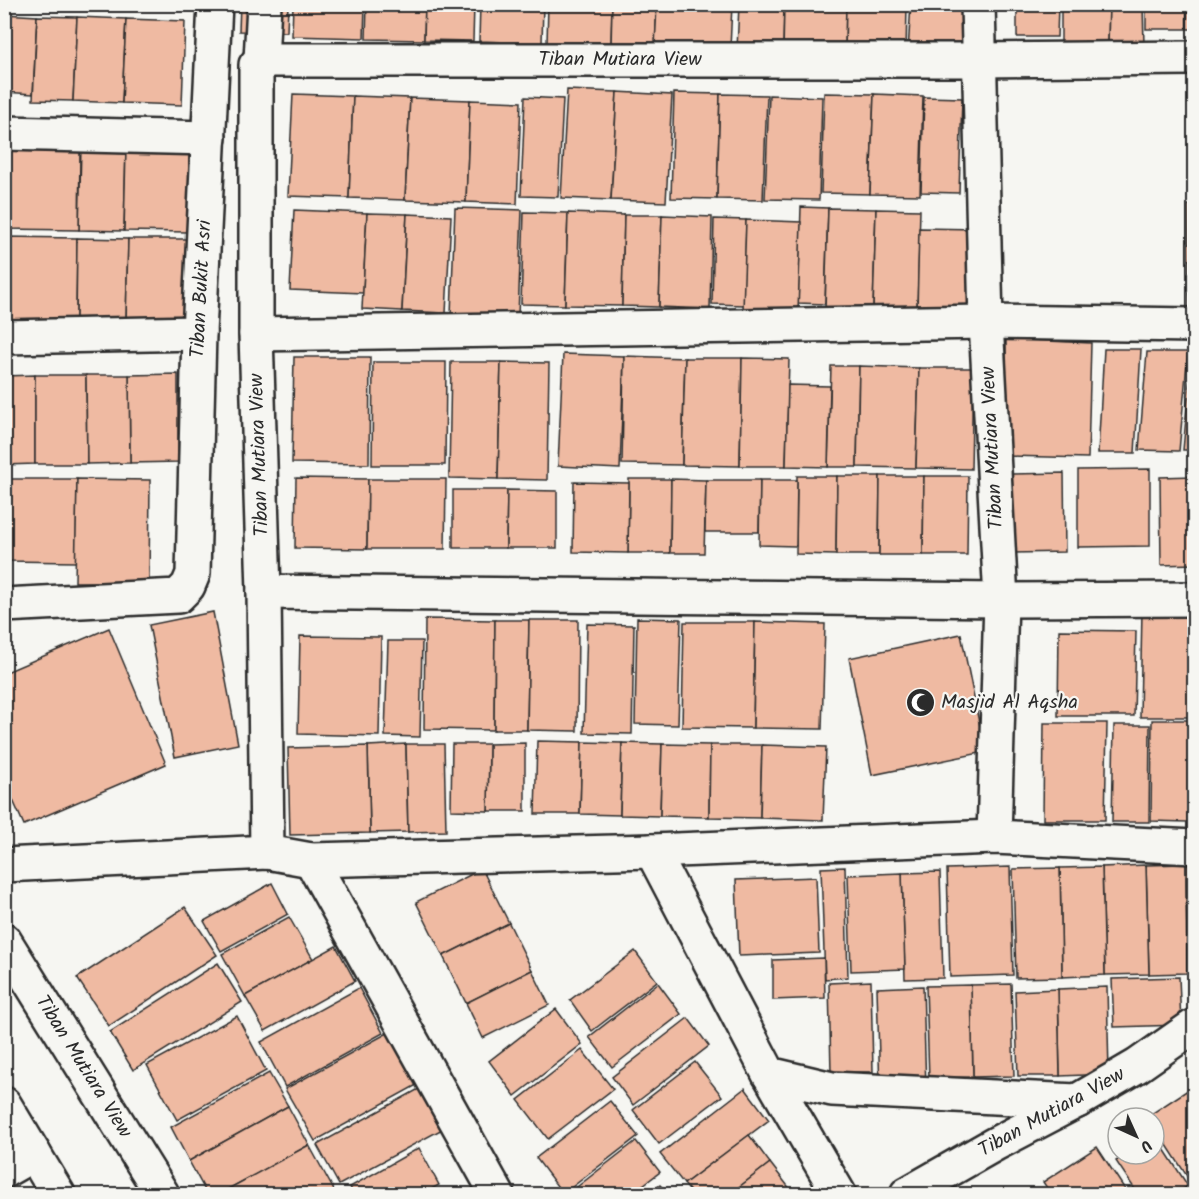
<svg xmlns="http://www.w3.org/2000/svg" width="1199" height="1199" viewBox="0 0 1199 1199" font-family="Kalam,sans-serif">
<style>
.building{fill:#efbaa2;stroke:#2b2b2b;stroke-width:1.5}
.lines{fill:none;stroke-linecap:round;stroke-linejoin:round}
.street-casing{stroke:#2b2b2b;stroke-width:38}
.street{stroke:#f6f6f2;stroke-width:33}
.labels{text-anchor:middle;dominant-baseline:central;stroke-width:4.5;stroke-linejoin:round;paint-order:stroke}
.street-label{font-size:20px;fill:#2b2b2b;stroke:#f6f6f2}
.poi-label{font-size:20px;fill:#2b2b2b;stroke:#f6f6f2;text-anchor:start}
</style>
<rect width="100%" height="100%" fill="#f6f6f2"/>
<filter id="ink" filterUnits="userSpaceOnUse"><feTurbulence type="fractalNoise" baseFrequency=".0167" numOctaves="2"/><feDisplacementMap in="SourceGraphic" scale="12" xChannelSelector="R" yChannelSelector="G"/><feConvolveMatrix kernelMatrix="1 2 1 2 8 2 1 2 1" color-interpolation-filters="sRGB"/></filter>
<g filter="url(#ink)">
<g class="building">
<polygon points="240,4 288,4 287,32 239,31"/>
<polygon points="293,4 365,4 364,38 292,36"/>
<polygon points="367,4 425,4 424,40 366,39"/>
<polygon points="425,4 474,4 473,41 424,40"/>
<polygon points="480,4 543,4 542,43 479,41"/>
<polygon points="548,4 612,4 611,46 547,44"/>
<polygon points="612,4 657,4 655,47 611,46"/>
<polygon points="657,4 732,4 730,49 655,47"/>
<polygon points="739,4 784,4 783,51 737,50"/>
<polygon points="784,4 846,4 845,52 783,51"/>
<polygon points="846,4 907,4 906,53 845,52"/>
<polygon points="911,4 974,4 972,53 908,51"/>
<polygon points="1017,4 1058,4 1057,37 1017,37"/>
<polygon points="1061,4 1109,4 1108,46 1061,47"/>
<polygon points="1109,4 1143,4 1144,46 1108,46"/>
<rect x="1146" y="4" width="41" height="25"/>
<rect x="1187" y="4" width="7" height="25"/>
<polygon points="4,14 37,16 33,94 4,92"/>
<polygon points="37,16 77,17 73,101 33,100"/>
<polygon points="77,17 126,19 122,103 73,101"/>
<polygon points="126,19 185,21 182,105 122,103"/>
<polygon points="567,90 617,92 611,200 561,198"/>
<polygon points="617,92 672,95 666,202 611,200"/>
<polygon points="674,93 720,94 717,199 671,198"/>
<polygon points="824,93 874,94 870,194 821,193"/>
<polygon points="293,94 353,96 349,198 288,196"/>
<polygon points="720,94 767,95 763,200 717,199"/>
<polygon points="874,94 923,96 920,195 870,194"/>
<polygon points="769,95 822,97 819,200 765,199"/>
<polygon points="353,96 410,98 405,200 349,198"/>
<polygon points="525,97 563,99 558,197 521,196"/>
<polygon points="924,97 962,98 959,193 921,192"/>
<polygon points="410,98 470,100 466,202 405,200"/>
<polygon points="470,100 521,102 517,204 466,202"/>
<polygon points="81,147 126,148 124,231 79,230"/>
<polygon points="126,148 189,148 188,232 124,231"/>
<polygon points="4,151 80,152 79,230 4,229"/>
<polygon points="1188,205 1194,205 1194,306 1189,307"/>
<polygon points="801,207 828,208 825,304 798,303"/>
<polygon points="455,208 522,210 518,316 451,315"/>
<polygon points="828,208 876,209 873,310 825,309"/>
<polygon points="876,209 920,210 917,311 873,310"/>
<polygon points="294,210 367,213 363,293 290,290"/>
<polygon points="524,212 568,213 565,305 521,304"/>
<polygon points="367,213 407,214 402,311 362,309"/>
<polygon points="568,213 624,215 622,306 565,305"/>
<polygon points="407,214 451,216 446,313 402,311"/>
<polygon points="624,215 662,215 659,307 622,306"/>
<polygon points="662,215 712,217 710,309 659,307"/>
<polygon points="714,219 746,220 744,305 712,304"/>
<polygon points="746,220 801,222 798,312 743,310"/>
<polygon points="919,228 977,229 975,313 917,311"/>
<polygon points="4,237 77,238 76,322 4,322"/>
<polygon points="77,238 128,239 126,323 76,322"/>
<polygon points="128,239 192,239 190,324 126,323"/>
<polygon points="1006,339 1091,343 1088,458 1005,456"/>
<polygon points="1104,349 1141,349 1135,453 1098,453"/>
<polygon points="1147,352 1188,352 1179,451 1139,450"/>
<polygon points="563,354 624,356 620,469 558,466"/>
<polygon points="1192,354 1194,354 1194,450 1183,450"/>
<polygon points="624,356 685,358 682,465 622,464"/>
<polygon points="294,357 370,357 369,464 292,463"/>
<polygon points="685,358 742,358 740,466 682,465"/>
<polygon points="742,358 789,359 786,466 740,466"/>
<polygon points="373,362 446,362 445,465 372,465"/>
<polygon points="451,362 501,362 498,479 449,478"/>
<polygon points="501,362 549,363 547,480 498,479"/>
<polygon points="831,366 859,366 857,467 828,467"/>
<polygon points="859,366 919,368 916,468 857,467"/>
<polygon points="919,368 973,368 971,469 916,468"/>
<polygon points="178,374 178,462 130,463 129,375"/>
<polygon points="35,375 35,464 4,465 4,376"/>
<polygon points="35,375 86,375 87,464 35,464"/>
<polygon points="86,375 129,375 130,463 87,464"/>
<polygon points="788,385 830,386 828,467 786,466"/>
<polygon points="1150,469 1150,546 1078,547 1078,470"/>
<polygon points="1064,473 1065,552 1013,553 1012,474"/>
<polygon points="797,476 837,476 836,555 796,554"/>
<polygon points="837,476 880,476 879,555 836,555"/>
<polygon points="880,476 924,476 923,555 879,555"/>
<polygon points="924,476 968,476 967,555 923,555"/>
<polygon points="1194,476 1194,564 1161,565 1160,477"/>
<polygon points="296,478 368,479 367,549 295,548"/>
<polygon points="4,479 6,479 4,566"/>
<polygon points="6,479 77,479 76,562 5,561"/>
<polygon points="77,479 150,480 149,582 75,582"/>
<polygon points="368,479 446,479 445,549 367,549"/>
<polygon points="629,479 671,479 670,553 628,553"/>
<polygon points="671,479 706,480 704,553 670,553"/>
<polygon points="706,480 760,480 759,532 705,532"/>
<polygon points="760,480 797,480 796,546 759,545"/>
<polygon points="574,482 629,483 628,553 573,552"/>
<polygon points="453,490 507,490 506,548 453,548"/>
<polygon points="507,490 557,491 557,548 506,548"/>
<polygon points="1142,610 1191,610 1190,717 1140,717"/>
<polygon points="1191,610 1194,610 1194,717 1190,717"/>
<polygon points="213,612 238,744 175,757 149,625"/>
<polygon points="637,618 681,619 678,725 635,724"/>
<polygon points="425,619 495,620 494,730 424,729"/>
<polygon points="495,620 529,620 527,730 494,730"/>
<polygon points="529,620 578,620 577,731 527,730"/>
<polygon points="684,622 755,622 753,728 682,727"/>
<polygon points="755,622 825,624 822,729 753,728"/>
<polygon points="587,624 634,625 632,734 584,733"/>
<polygon points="109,628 166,764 24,825 4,780 4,673"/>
<polygon points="1059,630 1136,631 1134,716 1058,716"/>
<polygon points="961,634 985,752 872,775 849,658"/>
<polygon points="300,636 381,637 379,736 298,734"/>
<polygon points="388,641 422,641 420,737 385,736"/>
<polygon points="1152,720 1189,720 1188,822 1151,821"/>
<polygon points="1189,720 1194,720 1194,822 1188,822"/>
<polygon points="1044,723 1107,723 1105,820 1043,820"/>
<polygon points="1114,725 1150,725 1149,822 1112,822"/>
<polygon points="537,741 582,742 580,814 535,814"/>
<polygon points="582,742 622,743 620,815 580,814"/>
<polygon points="525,743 525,811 488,811 489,744"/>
<polygon points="622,743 662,744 660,816 620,815"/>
<polygon points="406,744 408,832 370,833 368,746"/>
<polygon points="406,744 444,744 446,831 408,832"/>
<polygon points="452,744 489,744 488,811 451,810"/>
<polygon points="662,744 710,745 709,817 660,816"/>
<polygon points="710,745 762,745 760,818 709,817"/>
<polygon points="762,745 826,747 823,820 760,818"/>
<polygon points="368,746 370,833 290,835 288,748"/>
<polygon points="1186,864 1187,973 1149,974 1146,865"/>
<polygon points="1186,864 1194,864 1194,942 1187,942"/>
<polygon points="1146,865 1149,974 1105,975 1102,867"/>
<polygon points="845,867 848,977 825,979 821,868"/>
<polygon points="1010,867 1013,975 950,977 947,869"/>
<polygon points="1102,867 1105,975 1062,977 1060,868"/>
<polygon points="1060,868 1062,977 1016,978 1013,869"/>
<polygon points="482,869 509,923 443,956 416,902"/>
<polygon points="940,872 943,978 905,979 902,873"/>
<polygon points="902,873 905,969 851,971 848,875"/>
<polygon points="816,877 819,953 739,956 736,880"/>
<polygon points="272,883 288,914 221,951 204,921"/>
<polygon points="185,907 217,955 109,1026 77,978"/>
<polygon points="289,917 313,959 245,996 222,954"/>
<polygon points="509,923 532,970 466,1003 443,956"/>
<polygon points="1187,942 1194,942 1194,983 1188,983"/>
<polygon points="336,946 355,981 265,1031 245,996"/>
<polygon points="635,951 657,981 592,1031 570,1000"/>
<polygon points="824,958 825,998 773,1000 773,960"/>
<polygon points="218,963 242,1002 133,1070 110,1032"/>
<polygon points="532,970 549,1005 483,1038 466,1003"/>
<polygon points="1179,977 1181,1025 1114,1027 1112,979"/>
<polygon points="871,981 873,1072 831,1072 829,983"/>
<polygon points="658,983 681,1014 612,1067 589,1037"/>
<polygon points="1011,984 1014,1076 973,1077 971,985"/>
<polygon points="971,985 973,1077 929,1078 926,986"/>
<polygon points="923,986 926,1090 880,1091 877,988"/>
<polygon points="1107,987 1109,1074 1060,1076 1058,989"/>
<polygon points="359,988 383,1033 285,1087 261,1042"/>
<polygon points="1058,989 1060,1076 1018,1076 1015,991"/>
<polygon points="556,1009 582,1044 515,1096 489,1061"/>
<polygon points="237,1016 266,1071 177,1120 147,1065"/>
<polygon points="688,1018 709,1046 633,1105 612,1077"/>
<polygon points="395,1029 424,1081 315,1141 285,1089"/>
<polygon points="582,1050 613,1089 548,1139 518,1100"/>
<polygon points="695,1062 722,1096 659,1144 633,1110"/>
<polygon points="269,1073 288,1106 189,1161 171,1127"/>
<polygon points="426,1085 448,1126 339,1185 317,1145"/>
<polygon points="1194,1086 1194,1187 1154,1125 1154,1118 1150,1118 1148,1116"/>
<polygon points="745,1088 769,1120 684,1184 660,1154"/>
<polygon points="610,1101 638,1136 563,1194 536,1158"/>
<polygon points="288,1106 309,1145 219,1194 207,1194 189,1161"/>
<polygon points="749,1135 770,1163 730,1194 692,1194 684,1184"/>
<polygon points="1155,1135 1188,1186 1175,1194 1138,1194 1116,1161 1127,1154 1154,1154 1154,1136"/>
<polygon points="636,1141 660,1172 631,1194 568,1194"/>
<polygon points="309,1145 336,1194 219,1194"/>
<polygon points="1097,1147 1128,1194 1051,1194 1043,1182"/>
<polygon points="419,1148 439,1185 422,1194 354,1194 350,1187"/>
<polygon points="770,1163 794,1194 730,1194"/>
<polygon points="660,1185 668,1194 648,1194"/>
</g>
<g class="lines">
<defs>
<g id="street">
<polyline points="978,4 986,322 1001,600 994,837"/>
<polyline points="261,60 264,4"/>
<polyline points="4,133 209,138"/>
<polyline points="256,334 986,322 1194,325"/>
<polyline points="4,337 199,333"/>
<polyline points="264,592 1001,600 1194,599"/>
<polyline points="4,605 178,596 188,586 193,574 199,333 215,4"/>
<polyline points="652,851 769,1074 832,1089 1077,1101"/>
<polyline points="267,852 264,592 256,334 256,65 261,60 979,60 1194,58"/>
<polyline points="311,860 497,1194"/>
<polyline points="4,865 267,852 311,860 652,851 994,837 1194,847"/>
<polyline points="4,940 162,1194"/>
<polyline points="769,1074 839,1194"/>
<polyline points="4,1104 58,1194"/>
<polyline points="4,1171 34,1154"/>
<polyline points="907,1194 995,1144 1077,1101 1137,1066 1194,1026"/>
</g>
</defs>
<use href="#street" class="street-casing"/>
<use href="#street" class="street"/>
</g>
</g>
<defs>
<symbol id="mosque-disc" viewBox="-11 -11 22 22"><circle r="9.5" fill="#2b2b2b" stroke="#f6f6f2"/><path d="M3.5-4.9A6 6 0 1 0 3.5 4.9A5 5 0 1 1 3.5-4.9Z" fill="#fff"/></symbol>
</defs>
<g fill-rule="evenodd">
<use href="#mosque-disc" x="904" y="686" width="33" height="33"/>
</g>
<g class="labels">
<g class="street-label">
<text x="620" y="60">Tiban Mutiara View</text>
<text transform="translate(202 289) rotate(-87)">Tiban Bukit Asri</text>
<text transform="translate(993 448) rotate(-93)">Tiban Mutiara View</text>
<text transform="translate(260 455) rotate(-92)">Tiban Mutiara View</text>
<text transform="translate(83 1067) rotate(58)">Tiban Mutiara View</text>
<text transform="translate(1052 1113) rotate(-29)">Tiban Mutiara View</text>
</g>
<g class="poi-label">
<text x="941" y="703">Masjid Al Aqsha</text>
</g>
</g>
<rect width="1199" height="1199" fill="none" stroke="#f6f6f2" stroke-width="24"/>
<rect x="12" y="12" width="1175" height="1175" fill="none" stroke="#2b2b2b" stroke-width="2" filter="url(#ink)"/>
<g transform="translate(1136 1136) rotate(135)"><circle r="28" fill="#f6f6f2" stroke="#a5a5a2" stroke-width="1.5"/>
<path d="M0-4.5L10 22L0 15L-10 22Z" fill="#2b2b2b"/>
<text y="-9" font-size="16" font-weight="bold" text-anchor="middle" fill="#2b2b2b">U</text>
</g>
</svg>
